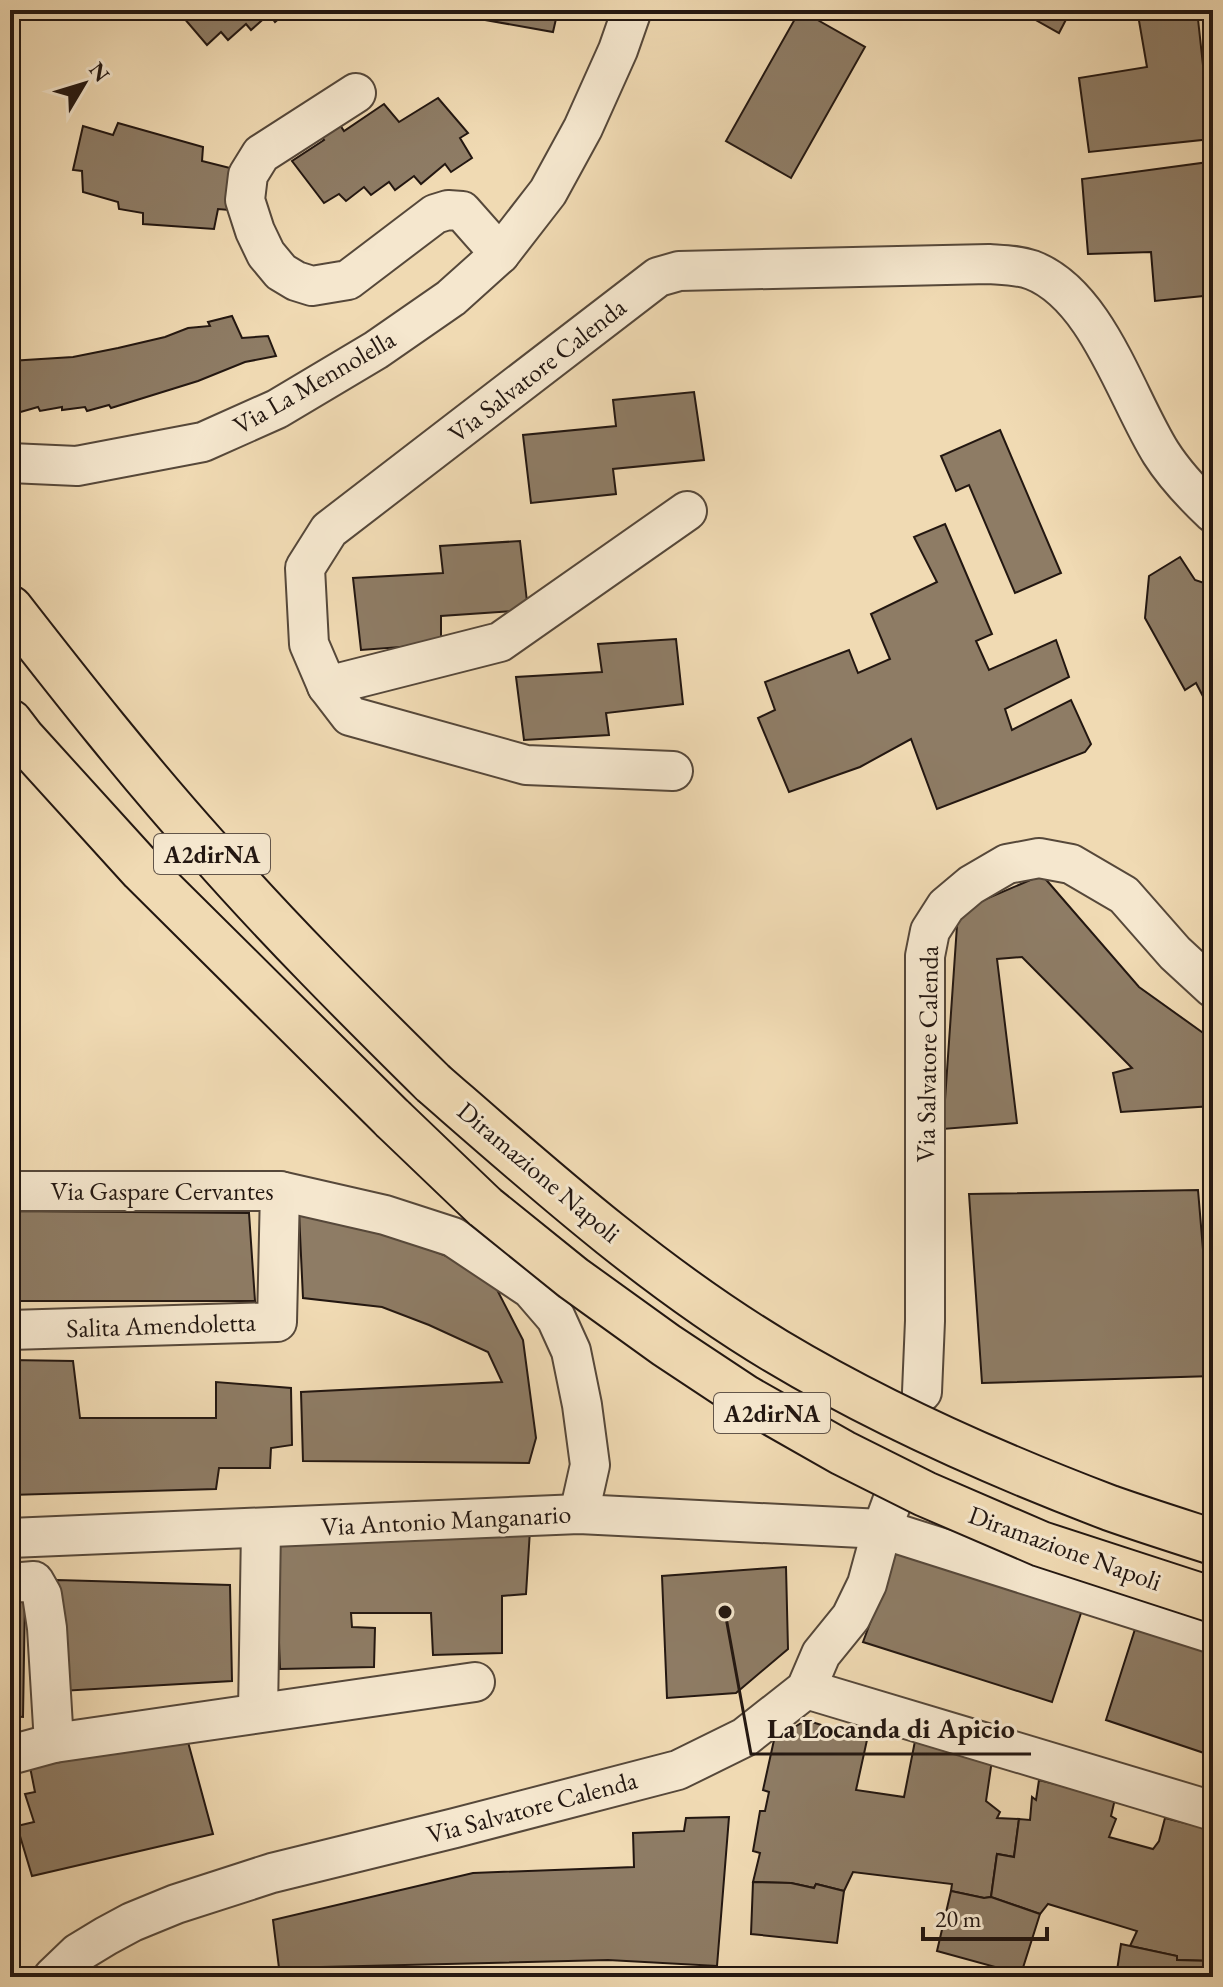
<svg xmlns="http://www.w3.org/2000/svg" width="1223" height="1987" viewBox="0 0 1223 1987" font-family="'EB Garamond',serif">
<style>
.building{fill:#8e7c65;stroke:#231711;stroke-width:2}
.lines{fill:none;stroke-linecap:round;stroke-linejoin:round}
.street-tunnel{stroke:#c7b393;stroke-width:38;stroke-dasharray:38 19;stroke-linecap:butt}
.street-casing{stroke:#56483a;stroke-width:42}
.highway-casing{stroke:#231711;stroke-width:48}
.street{stroke:#f5e7ce;stroke-width:38}
.highway{stroke:#f0dab3;stroke-width:44}
.highway-bridge-casing{stroke:#231711;stroke-width:48;stroke-linecap:butt}
.highway-bridge{stroke:#f0dab3;stroke-width:44}
.labels{text-anchor:middle;dominant-baseline:central;stroke-width:6;stroke-linejoin:round;paint-order:stroke}
.shield{fill:#f5e7ce;stroke:#62554a;stroke-width:2}
.shield-label{font-size:24px;font-weight:bold;fill:#231711}
.street-label{font-size:26px;fill:#231711;stroke:#f5e7ce}
.leader{fill:none;stroke:#231711;stroke-width:3}
.callout-dot{fill:#231711;stroke:#f5e7ce;stroke-width:3}
.callout-label{font-size:28px;text-anchor:middle;font-weight:bold;fill:#231711;stroke:#f5e7ce;stroke-width:6;stroke-linejoin:round;paint-order:stroke}
</style>
<rect width="100%" height="100%" fill="#f0dab3"/>
<filter id="stains"><feTurbulence type="fractalNoise" baseFrequency=".0025" numOctaves="4"/><feColorMatrix values="0 0 0 0 .2 0 0 0 0 .09 0 0 0 0 .02 0 0 0 .5 -.17"/></filter>
<radialGradient id="worn" r=".72"><stop offset=".6" stop-color="#630" stop-opacity="0"/><stop offset="1" stop-color="#630" stop-opacity=".3"/></radialGradient>
<g class="building">
<polygon points="177,10 289,10 275,22 269,14 251,30 246,24 228,40 221,32 207,45"/>
<polygon points="429,10 558,10 553,32"/>
<polygon points="800,10 865,47 791,178 726,141"/>
<polygon points="1018,10 1071,10 1059,33"/>
<polygon points="1162,10 1197,10 1211,139 1089,152 1079,78 1147,67 1138,15"/>
<polygon points="438,98 468,133 460,138 472,158 451,172 445,164 421,184 414,176 395,190 389,182 371,195 364,187 346,201 339,194 324,203 292,161 324,140 320,134 338,122 344,131 384,104 399,122"/>
<polygon points="118,123 203,147 202,161 234,169 229,210 218,209 214,229 143,224 143,213 119,209 118,202 83,192 82,171 73,170 83,126 113,135"/>
<polygon points="1209,162 1213,209 1213,295 1155,301 1151,252 1088,254 1082,179"/>
<polygon points="232,316 242,338 268,336 276,356 245,362 198,381 111,408 109,405 87,411 85,407 62,410 62,407 40,411 38,407 17,413 10,389 10,361 73,357 118,348 165,337 188,328 210,326 208,322"/>
<polygon points="694,392 704,460 613,469 616,494 531,503 523,435 616,426 613,400"/>
<polygon points="1000,430 1061,573 1015,593 969,485 956,491 941,456"/>
<polygon points="945,524 992,634 976,641 989,670 1056,640 1069,677 1005,709 1012,730 1071,700 1091,744 1085,752 937,809 911,739 860,767 789,792 758,718 775,710 765,682 849,650 858,673 890,659 871,614 937,582 914,537"/>
<polygon points="520,541 528,610 441,616 441,644 361,650 353,578 443,573 440,546"/>
<polygon points="1180,557 1195,580 1213,586 1213,705 1207,704 1196,683 1185,690 1145,618 1149,576"/>
<polygon points="676,639 683,704 606,713 609,735 524,740 516,677 602,672 598,644"/>
<polygon points="1042,875 1139,987 1213,1040 1213,1106 1121,1112 1113,1073 1132,1068 1022,957 997,959 1017,1123 943,1129 958,911"/>
<polygon points="1198,1190 1208,1309 1213,1309 1213,1376 982,1383 969,1194"/>
<polygon points="10,1211 249,1213 255,1301 10,1301"/>
<polygon points="299,1213 388,1233 449,1257 492,1280 523,1340 536,1438 529,1463 303,1461 301,1392 502,1382 488,1352 429,1325 382,1307 303,1298"/>
<polygon points="10,1360 73,1361 80,1418 216,1418 216,1382 291,1388 292,1445 271,1448 270,1468 219,1468 216,1489 10,1495"/>
<polygon points="530,1530 526,1594 502,1596 502,1653 433,1655 431,1613 351,1613 352,1627 375,1628 374,1667 280,1669 275,1537"/>
<polygon points="899,1545 1083,1607 1052,1702 863,1642"/>
<polygon points="786,1567 788,1649 736,1693 667,1698 662,1576"/>
<polygon points="57,1580 230,1585 232,1681 61,1691"/>
<polygon points="10,1595 25,1595 23,1717 10,1716"/>
<polygon points="1136,1626 1213,1650 1213,1756 1106,1720"/>
<polygon points="806,1720 867,1740 856,1790 904,1797 915,1741 992,1760 986,1801 1000,1812 997,1818 1019,1819 1014,1857 997,1854 991,1897 984,1898 951,1891 952,1884 853,1872 844,1891 816,1884 814,1888 791,1883 753,1882 760,1853 753,1851 760,1811 765,1811 769,1792 763,1790 774,1740"/>
<polygon points="185,1731 213,1834 32,1876 17,1826 34,1822 25,1794 35,1792 29,1762"/>
<polygon points="1039,1780 1115,1799 1111,1816 1116,1819 1109,1837 1153,1849 1159,1841 1165,1818 1213,1830 1213,1961 1177,1960 1177,1956 1130,1946 1137,1931 1048,1904 1040,1914 991,1897 997,1854 1014,1857 1019,1819 1030,1820 1032,1797 1036,1800"/>
<polygon points="729,1817 717,1966 608,1960 279,1968 273,1920 473,1873 634,1867 633,1833 684,1831 686,1818"/>
<polygon points="753,1882 791,1883 814,1888 816,1884 844,1891 837,1943 751,1934"/>
<polygon points="951,1891 984,1898 991,1897 1040,1914 1021,1974 937,1951"/>
<polygon points="1121,1944 1177,1956 1177,1960 1213,1961 1212,1977 1116,1977"/>
</g>
<g class="lines">
<polyline class="street-tunnel" points="893,1499 904,1475 921,1398"/>
<defs>
<g id="street">
<polyline points="356,93 261,154 248,175 245,200 255,231 266,254 281,272 296,281 312,286 348,280 435,214 448,210 462,211 500,254"/>
<polyline points="10,463 77,466 203,442 277,409 376,350 451,298 500,254 548,192 583,128 618,50 632,10"/>
<path d="M687,511L500,642L327,686L309,644L305,568L329,530L658,277L679,271L989,264C1004,265 1018,265 1032,270C1097,295 1126,397 1161,453C1175,475 1194,495 1213,513"/>
<polyline points="327,686 350,716 526,765 673,771"/>
<polyline points="10,1191 280,1191 385,1215 453,1237 531,1289 556,1318 571,1351 582,1405 590,1465 579,1514"/>
<polyline points="10,1330 277,1322 280,1191"/>
<polyline points="922,1392 925,1321 925,956 930,931 946,906 971,885 1007,864 1039,858 1071,864 1124,895 1175,953 1213,988"/>
<polyline points="10,1538 579,1514 882,1529 1213,1634"/>
<polyline points="10,1583 34,1581 42,1595 47,1628 54,1743"/>
<polyline points="806,1689 1213,1811"/>
<polyline points="258,1712 261,1529"/>
<polyline points="10,1755 54,1743 475,1682"/>
<polyline points="53,1977 78,1953 106,1936 132,1922 176,1904 272,1873 455,1828 678,1770 745,1737 806,1689 821,1654 851,1617 867,1584 882,1529 893,1499"/>
</g>
<g id="highway">
<path d="M10,608C73,689 137,770 206,847C278,929 355,1006 433,1083"/>
<polyline points="10,722 23,739 142,870 393,1119"/>
</g>
</defs>
<use href="#street" class="street-casing"/>
<use href="#highway" class="highway-casing"/>
<use href="#street" class="street"/>
<use href="#highway" class="highway"/>
<defs>
<g id="highway-bridge">
<path d="M433,1083C542,1178 651,1276 776,1351C881,1414 994,1464 1110,1508C1144,1520 1179,1531 1213,1542"/>
<polyline points="393,1119 485,1207 573,1278 666,1345 746,1398 843,1453 925,1494 1041,1544 1213,1600"/>
</g>
</defs>
<use href="#highway-bridge" class="highway-bridge-casing"/>
<use href="#highway-bridge" class="highway-bridge"/>
</g>
<g class="labels">
<g class="shield">
<rect x="154" y="834" width="116" height="40" rx="6"/>
<rect x="714" y="1393" width="116" height="40" rx="6"/>
</g>
<g class="shield-label">
<text x="212" y="854">A2dirNA</text>
<text x="772" y="1413">A2dirNA</text>
</g>
<g class="street-label">
<text transform="translate(537 370) rotate(-38)">Via Salvatore Calenda</text>
<text transform="translate(314 382) rotate(-30)">Via La Mennolella</text>
<text transform="translate(927 1054) rotate(-89)">Via Salvatore Calenda</text>
<text transform="translate(539 1172) rotate(40)">Diramazione Napoli</text>
<text x="162" y="1191">Via Gaspare Cervantes</text>
<text transform="translate(161 1325) rotate(-2)">Salita Amendoletta</text>
<text transform="translate(446 1520) rotate(-3)">Via Antonio Manganario</text>
<text transform="translate(1065 1548) rotate(20)">Diramazione Napoli</text>
<text transform="translate(532 1807) rotate(-15)">Via Salvatore Calenda</text>
</g>
</g>
<path class="leader" d="M725 1612L751 1754H1031"/>
<circle class="callout-dot" cx="725" cy="1612" r="8"/>
<g class="callout-label">
<text x="891" y="1738">La Locanda di Apicio</text>
</g>
<rect width="1223" height="1987" fill="none" stroke="#f0dab3" stroke-width="40"/>
<rect x="12" y="12" width="1199" height="1963" fill="none" stroke="#231711" stroke-width="4"/>
<rect x="20" y="20" width="1183" height="1947" fill="none" stroke="#231711" stroke-width="2"/>
<g transform="translate(84 84) rotate(52)" stroke="#f5e7ce" stroke-width="6" paint-order="stroke">
<path d="M0-6L14 30L0 20L-14 30Z" fill="#231711"/>
<text y="-12" font-size="22" font-weight="bold" text-anchor="middle" fill="#231711">N</text>
</g>
<path d="M923 1927v12h124v-12" fill="none" stroke="#231711" stroke-width="4"/>
<text x="935" y="1927" font-size="24" fill="#231711" stroke="#f5e7ce" stroke-width="6" paint-order="stroke">20 m</text>
<rect width="100%" height="100%" filter="url(#stains)"/>
<rect width="100%" height="100%" fill="url(#worn)"/>
</svg>
